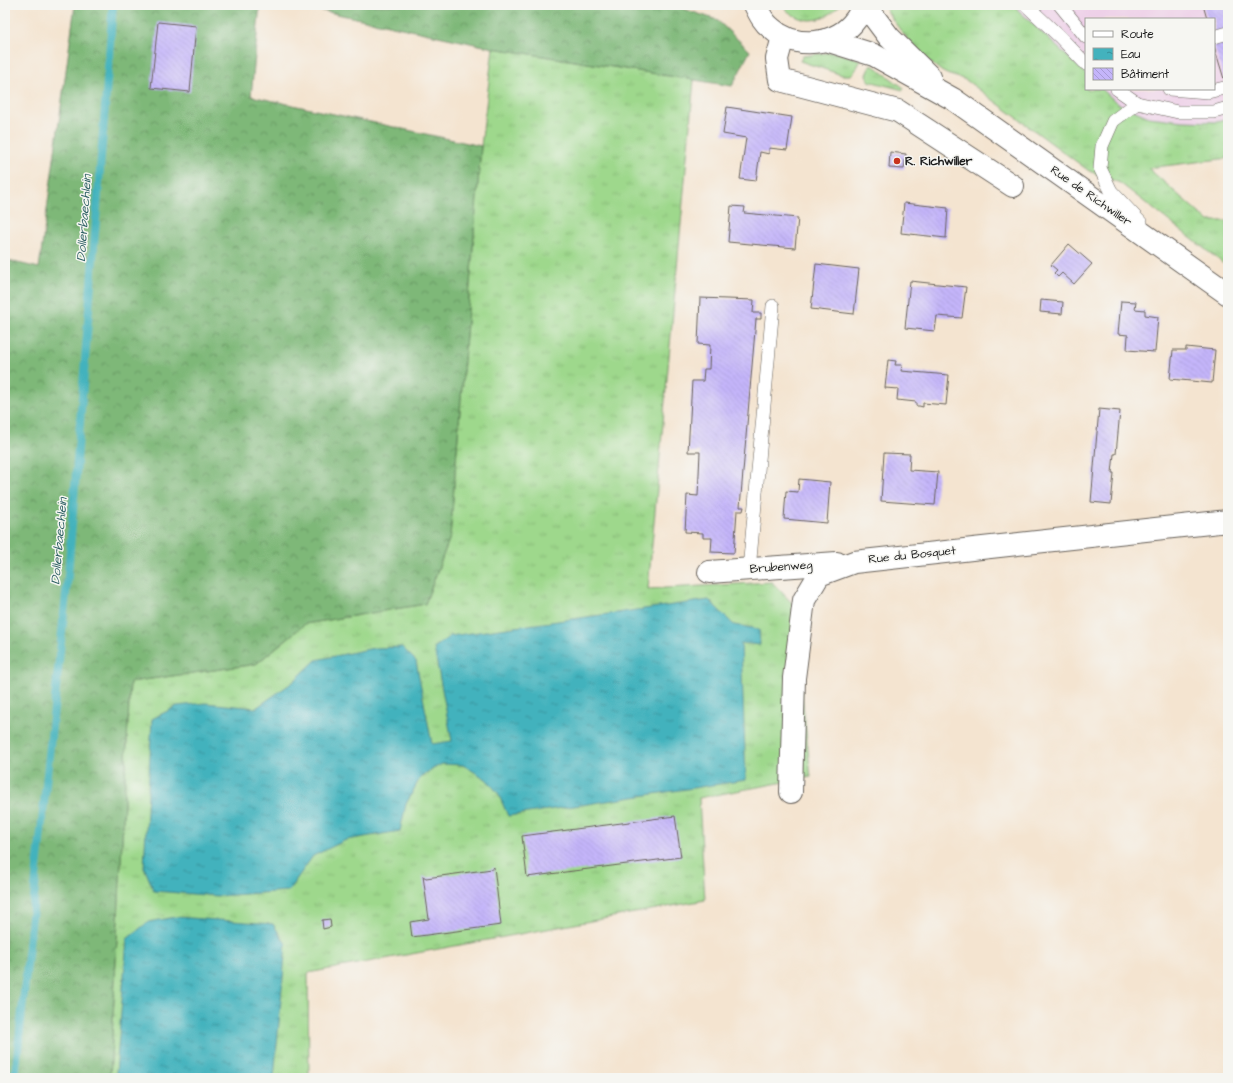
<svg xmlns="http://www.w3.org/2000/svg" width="1233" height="1083" viewBox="0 0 1233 1083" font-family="'Architects Daughter',sans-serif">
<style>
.built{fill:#eed0e8}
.grass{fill:url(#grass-tufts);stroke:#5d7a54}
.forest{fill:url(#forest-crowns);stroke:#4d6a4a}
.water{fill:url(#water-ripples);stroke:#30676c}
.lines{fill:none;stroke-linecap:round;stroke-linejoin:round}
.stream{stroke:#43b2bd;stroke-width:8}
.building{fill:url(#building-back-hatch)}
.service-casing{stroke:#68625b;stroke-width:14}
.minor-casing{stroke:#68625b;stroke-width:24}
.secondary-casing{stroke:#68625b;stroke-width:24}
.service{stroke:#fff;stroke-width:13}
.minor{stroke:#fff;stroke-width:22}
.secondary{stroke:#fff;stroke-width:22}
.poi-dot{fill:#c8321e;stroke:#f6f6f2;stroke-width:1.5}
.labels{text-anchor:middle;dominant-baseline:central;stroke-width:3;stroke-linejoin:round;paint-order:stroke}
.poi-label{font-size:12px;font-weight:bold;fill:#1c1c1c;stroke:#f6f6f2;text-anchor:start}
.street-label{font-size:12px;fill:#1c1c1c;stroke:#f6f6f2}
.water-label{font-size:13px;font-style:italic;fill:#2e6064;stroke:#f6f6f2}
</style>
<defs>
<pattern id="grass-tufts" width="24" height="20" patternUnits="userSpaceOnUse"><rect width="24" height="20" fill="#9ed88c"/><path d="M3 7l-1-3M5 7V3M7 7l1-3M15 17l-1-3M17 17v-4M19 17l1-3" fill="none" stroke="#88b978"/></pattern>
<pattern id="forest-crowns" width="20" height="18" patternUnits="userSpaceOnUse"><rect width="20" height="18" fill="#7eb878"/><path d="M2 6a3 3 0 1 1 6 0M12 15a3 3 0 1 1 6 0" fill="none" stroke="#669562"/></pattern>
<pattern id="water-ripples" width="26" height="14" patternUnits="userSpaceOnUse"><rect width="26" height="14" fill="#43b2bd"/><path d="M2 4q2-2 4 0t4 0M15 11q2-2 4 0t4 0" fill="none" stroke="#379099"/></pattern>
<pattern id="building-back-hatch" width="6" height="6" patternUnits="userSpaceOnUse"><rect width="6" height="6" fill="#c4b5fa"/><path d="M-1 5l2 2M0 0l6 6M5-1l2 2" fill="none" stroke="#a89bd6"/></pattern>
</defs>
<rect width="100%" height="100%" fill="#f6f6f2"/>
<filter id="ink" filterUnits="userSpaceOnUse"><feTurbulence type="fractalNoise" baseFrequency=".025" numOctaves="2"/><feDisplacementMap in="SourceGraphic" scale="8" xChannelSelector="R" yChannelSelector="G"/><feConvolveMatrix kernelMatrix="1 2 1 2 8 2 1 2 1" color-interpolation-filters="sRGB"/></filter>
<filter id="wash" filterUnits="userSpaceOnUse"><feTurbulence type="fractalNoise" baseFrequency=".012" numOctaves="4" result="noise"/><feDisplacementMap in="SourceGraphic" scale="16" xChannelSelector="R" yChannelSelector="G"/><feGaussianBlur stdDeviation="0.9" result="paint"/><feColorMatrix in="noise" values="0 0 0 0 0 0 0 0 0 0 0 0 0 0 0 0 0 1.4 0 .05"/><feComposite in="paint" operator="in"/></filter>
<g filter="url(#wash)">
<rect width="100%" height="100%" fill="#f4e4d0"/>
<polygon class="built" points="1015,5 1228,5 1228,119 1217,122 1183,121 1149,117 1117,103 1102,89 1214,89 1214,19 1086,19 1086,74 1018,10"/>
<g class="grass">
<path d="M781,5H840C821,25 800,25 781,5Z"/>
<path d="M884,5H1015L1018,10L1086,74V89H1102L1117,103L1149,117L1183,121L1217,122L1228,119V158L1148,168L1208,221H1228V267L1120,183L1089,171L966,80C959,77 949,76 943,72C922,58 895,27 884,5Z"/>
<polygon points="493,48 694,80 648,589 772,582 792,603 811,777 699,798 705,900 308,973 309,1078 110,1078 130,682 256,664 305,624 425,604 450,537 481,146"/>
<polygon points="834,52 861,60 855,71 851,75 842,75 800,61 803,56"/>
<polygon points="871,64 904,88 903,90 869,81 867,75"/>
</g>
<g class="forest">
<polygon points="75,5 260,5 251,96 481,146 450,537 425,604 305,624 256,664 130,682 110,1078 5,1078 5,260 39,268"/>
<polygon points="296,5 672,5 717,20 750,51 732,86 493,48"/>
</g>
<g class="water">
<polygon points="709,600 734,625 759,629 760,645 741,643 746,780 508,816 498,793 486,779 463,765 442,764 421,776 406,804 400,831 346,840 313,856 288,891 218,896 154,891 144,867 152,719 177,706 205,703 256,708 293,682 316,660 374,648 402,647 416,661 432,744 452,741 434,648 450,636"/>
<polygon points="176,917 273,924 286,944 274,1078 118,1078 116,1073 127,939 148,922"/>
</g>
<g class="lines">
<polyline class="stream" points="15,1078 68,575 113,5"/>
</g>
<g id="blocks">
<g class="building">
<polygon points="1203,5 1228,5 1228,78 1224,79 1214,46 1214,19 1207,19"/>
<polygon points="158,22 196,26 190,92 151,88"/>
<polygon points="727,107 792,117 787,150 769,148 769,154 760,152 756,181 740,179 746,138 723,134"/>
<polygon points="890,152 906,154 904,169 889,168"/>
<polygon points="904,203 948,208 946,238 901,233"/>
<polygon points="731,206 745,207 744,213 798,218 795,248 728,242"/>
<polygon points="1069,244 1092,264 1074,284 1062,273 1058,277 1054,273 1057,270 1051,265"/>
<polygon points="816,264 859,269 854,314 811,309"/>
<polygon points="910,281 966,287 962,318 937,316 935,331 905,328"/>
<polygon points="700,298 754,300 753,313 761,313 761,319 756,319 740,507 744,507 743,511 737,511 734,553 711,552 712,538 703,538 703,533 685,532 687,495 698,496 700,452 688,452 692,381 703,381 704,369 709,369 710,345 698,344"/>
<polygon points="1041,300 1063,302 1062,314 1040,312"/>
<polygon points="1121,301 1136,302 1135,309 1145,310 1145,315 1158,317 1155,352 1127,350 1128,335 1118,334"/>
<polygon points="1186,347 1215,350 1212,383 1170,379 1173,350 1186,350"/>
<polygon points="888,360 896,361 895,365 902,365 901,371 949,375 946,405 923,403 923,407 919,406 916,406 916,402 897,400 898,389 885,388"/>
<polygon points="1099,409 1120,411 1116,454 1114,454 1112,473 1114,473 1111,504 1091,502"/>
<polygon points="884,453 910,454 909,470 938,472 935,505 881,501"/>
<polygon points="799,479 830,482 827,523 784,519 786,491 798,492"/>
<polygon points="675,816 681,857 527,877 522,836"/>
<polygon points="494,867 501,925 412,937 410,922 429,919 423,876 426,878 492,869"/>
<polygon points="330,919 331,927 323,929 322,920"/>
</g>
</g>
</g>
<g filter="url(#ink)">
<use href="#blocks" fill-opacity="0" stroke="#68625b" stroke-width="1"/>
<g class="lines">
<defs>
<g id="service">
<polyline points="1026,5 1060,37 1086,64"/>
<polyline points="1060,5 1086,37"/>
<polyline points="1214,37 1228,33"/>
<polyline points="1117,89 1137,103 1178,112 1214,112 1228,108"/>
<polyline points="1169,89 1208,92 1228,87"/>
<polyline points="1137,103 1113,121 1102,146 1100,168 1111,191 1141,223"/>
<polyline points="749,570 773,306"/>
</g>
<g id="minor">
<polyline points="783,37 777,59 780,80 898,111 1013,186"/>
<polyline points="709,572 837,563"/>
<polyline points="791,792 794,678 804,600 819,575 854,562 1228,521"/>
</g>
<g id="secondary">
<path d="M755,5C759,13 763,22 771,28C795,50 837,46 856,19C859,15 861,9 863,5"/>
<polyline points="865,5 889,37 930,77"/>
<polyline points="826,40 874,55 953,99 1228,294"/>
</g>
</defs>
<use href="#service" class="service-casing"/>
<use href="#minor" class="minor-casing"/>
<use href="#secondary" class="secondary-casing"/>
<use href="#service" class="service"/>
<use href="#minor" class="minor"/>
<use href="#secondary" class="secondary"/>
</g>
</g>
<circle class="poi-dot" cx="897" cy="161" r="4"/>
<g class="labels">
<g class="poi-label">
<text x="905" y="161">R. Richwiller</text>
</g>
<g class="street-label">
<text transform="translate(1091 196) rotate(35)">Rue de Richwiller</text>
<text transform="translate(912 555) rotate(-6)">Rue du Bosquet</text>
<text transform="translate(781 567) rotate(-4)">Brubenweg</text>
</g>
<g class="water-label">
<text transform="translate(84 218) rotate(-86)">Dollerbaechlein</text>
<text transform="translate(59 541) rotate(-85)">Dollerbaechlein</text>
</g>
</g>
<rect width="1233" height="1083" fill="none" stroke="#f6f6f2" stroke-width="20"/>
<rect x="1085" y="18" width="130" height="72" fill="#f6f6f2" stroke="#9f9f9c"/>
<rect x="1093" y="31" width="20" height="6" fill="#ffffff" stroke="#9f9f9c"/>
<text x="1121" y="38" font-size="12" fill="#1c1c1c">Route</text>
<rect x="1093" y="48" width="20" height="12" fill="url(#water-ripples)" stroke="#9f9f9c"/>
<text x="1121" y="58" font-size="12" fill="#1c1c1c">Eau</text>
<rect x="1093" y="68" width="20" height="12" fill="url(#building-back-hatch)" stroke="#9f9f9c"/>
<text x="1121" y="78" font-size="12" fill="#1c1c1c">Bâtiment</text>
</svg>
